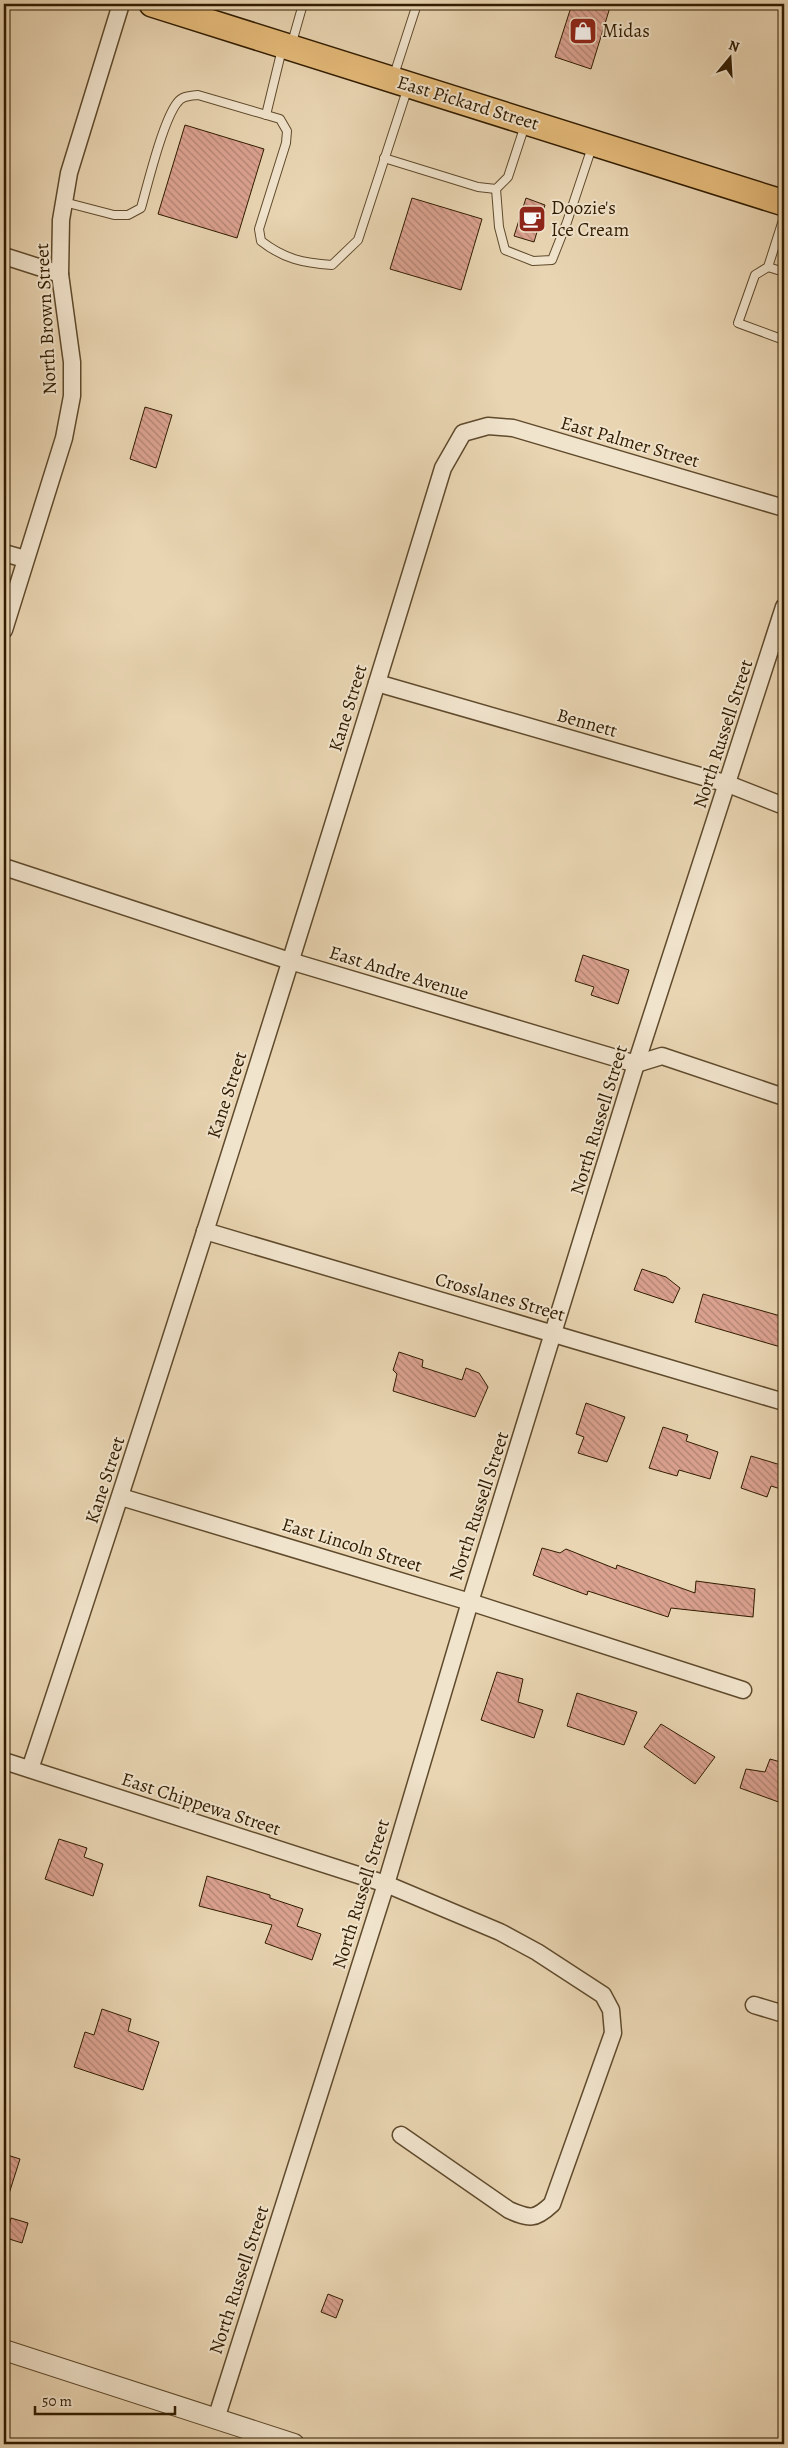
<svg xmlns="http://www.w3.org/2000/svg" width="788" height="2448" viewBox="0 0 788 2448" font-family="Alegreya,serif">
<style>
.building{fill:url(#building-back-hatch);stroke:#311c00}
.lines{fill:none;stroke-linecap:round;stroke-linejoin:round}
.service-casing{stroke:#5f4a2c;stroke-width:10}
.minor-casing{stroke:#5f4a2c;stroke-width:19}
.tertiary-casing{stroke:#5f4a2c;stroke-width:22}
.primary-casing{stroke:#311c00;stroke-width:28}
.service{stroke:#f1e4cd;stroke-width:8}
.minor{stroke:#f1e4cd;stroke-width:16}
.tertiary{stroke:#f1e4cd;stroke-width:20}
.primary{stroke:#e4ba79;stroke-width:25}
.labels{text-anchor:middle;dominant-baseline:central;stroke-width:4;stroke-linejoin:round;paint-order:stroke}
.poi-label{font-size:19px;fill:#311c00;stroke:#f1e4cd;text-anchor:start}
.street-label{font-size:19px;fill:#311c00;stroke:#f1e4cd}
</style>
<defs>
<pattern id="building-back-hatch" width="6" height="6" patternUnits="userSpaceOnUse" patternTransform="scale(1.25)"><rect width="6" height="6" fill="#dba290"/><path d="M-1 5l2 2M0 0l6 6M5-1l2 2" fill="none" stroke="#b28373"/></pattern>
</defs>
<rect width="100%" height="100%" fill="#e9d5b2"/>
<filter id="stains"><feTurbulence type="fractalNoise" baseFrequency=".004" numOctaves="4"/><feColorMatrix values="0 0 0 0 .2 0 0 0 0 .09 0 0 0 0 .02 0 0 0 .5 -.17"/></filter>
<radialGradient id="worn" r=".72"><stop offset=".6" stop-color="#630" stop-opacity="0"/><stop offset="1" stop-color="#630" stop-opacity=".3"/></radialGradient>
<g class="building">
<polygon points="572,4 611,4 591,69 555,57"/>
<polygon points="185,125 264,149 237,238 158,214"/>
<polygon points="412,198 482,219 461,290 390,269"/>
<polygon points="526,198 545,205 534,242 514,236"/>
<polygon points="145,407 172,415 156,468 130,459"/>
<polygon points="583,955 629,970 618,1004 591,995 594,987 575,981"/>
<polygon points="642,1269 666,1277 680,1288 673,1303 634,1290"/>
<polygon points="703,1294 784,1317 784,1348 695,1322"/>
<polygon points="399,1352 423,1360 422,1367 462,1380 466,1368 479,1373 488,1387 475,1417 393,1391 397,1374 393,1370"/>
<polygon points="586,1403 625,1417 607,1462 578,1453 584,1437 576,1434"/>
<polygon points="663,1427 688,1435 686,1441 718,1452 710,1479 679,1470 677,1476 649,1468"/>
<polygon points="751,1456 784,1466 784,1490 771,1486 767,1497 741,1488"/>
<polygon points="542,1548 560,1553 566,1549 616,1569 617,1565 695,1593 696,1581 755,1589 753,1617 671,1608 668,1617 588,1591 587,1595 533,1575"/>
<polygon points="497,1672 523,1679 518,1702 543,1710 534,1738 481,1720"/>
<polygon points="577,1693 637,1712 624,1745 567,1726"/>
<polygon points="661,1724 715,1757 695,1784 644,1747"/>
<polygon points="770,1759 784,1763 784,1804 740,1788 746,1769 765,1772"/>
<polygon points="59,1839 87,1848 84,1857 103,1864 93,1896 45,1879"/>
<polygon points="207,1876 270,1895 270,1898 303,1909 297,1926 321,1934 312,1960 265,1943 272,1925 199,1906"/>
<polygon points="102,2009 131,2019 128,2031 159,2042 143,2090 74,2067 85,2032 94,2035"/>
<polygon points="4,2154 20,2159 7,2200 4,2200"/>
<polygon points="11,2218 28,2223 22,2243 6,2238"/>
<polygon points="328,2294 343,2300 336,2318 321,2312"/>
</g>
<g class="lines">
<defs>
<g id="service">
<polyline points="291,46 303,4"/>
<polyline points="393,78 417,4"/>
<polyline points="266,115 282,49"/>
<polyline points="384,158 478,187 496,189 508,177 525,125"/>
<polyline points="496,189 499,227 505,250 533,261 552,260 567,222 592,147"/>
<path d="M64,202L114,215H128L141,208C148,183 163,121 177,103C182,96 189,96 198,95L280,119L287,131L286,143L259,229L261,241C284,259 303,263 332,265L358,240L408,87"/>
<polyline points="784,217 768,267 755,275 738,323 784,340"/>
<polyline points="768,267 784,272"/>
</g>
<g id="minor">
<polyline points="4,256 60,274"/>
<polyline points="4,553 25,559"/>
<polyline points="4,630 64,438 72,396 72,362 60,274 61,220 69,173 121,4"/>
<polyline points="377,683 728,784 784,806"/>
<polyline points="4,867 290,961 636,1064 662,1056 784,1097"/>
<polyline points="205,1231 784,1402"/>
<polyline points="121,1497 470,1602 743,1690"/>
<path d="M4,1761L386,1884L500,1932L537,1952L603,1995L611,2010L613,2033L552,2204C535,2220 530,2219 509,2210L401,2135"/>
<path d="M30,1769C174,1338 310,903 443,468L463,433L488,426L513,428L784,508"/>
<polyline points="754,2005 784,2014"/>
<polyline points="216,2419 386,1884 470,1602 636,1064 784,607"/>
</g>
<polyline id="tertiary" points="4,2350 294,2444"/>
<polyline id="primary" points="152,4 784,203"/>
</defs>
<use href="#service" class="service-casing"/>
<use href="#minor" class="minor-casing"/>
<use href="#tertiary" class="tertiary-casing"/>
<use href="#primary" class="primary-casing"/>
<use href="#service" class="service"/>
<use href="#minor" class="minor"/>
<use href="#tertiary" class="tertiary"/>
<use href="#primary" class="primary"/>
</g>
<defs>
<symbol id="shop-square" viewBox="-11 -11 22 22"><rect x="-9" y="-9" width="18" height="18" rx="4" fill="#8f2418" stroke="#f1e4cd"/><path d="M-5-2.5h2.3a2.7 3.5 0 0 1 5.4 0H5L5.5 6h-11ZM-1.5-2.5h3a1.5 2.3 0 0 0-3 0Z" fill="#fff"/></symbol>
<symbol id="cafe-square" viewBox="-11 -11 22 22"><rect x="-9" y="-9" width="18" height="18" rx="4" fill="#8f2418" stroke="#f1e4cd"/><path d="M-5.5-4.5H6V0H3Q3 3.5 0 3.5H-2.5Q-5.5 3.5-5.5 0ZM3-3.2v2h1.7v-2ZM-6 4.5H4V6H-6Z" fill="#fff"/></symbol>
</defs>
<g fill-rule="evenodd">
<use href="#shop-square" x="567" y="15" width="32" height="32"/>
<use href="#cafe-square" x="516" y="203" width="32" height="32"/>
</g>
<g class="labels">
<g class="poi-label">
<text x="602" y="31">Midas</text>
<text x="551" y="208">Doozie's<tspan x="551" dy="22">Ice Cream</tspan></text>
</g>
<g class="street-label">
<text transform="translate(468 103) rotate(17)">East Pickard Street</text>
<text transform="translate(46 319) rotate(-93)">North Brown Street</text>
<text transform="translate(630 442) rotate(16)">East Palmer Street</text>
<text transform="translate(348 708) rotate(-73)">Kane Street</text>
<text transform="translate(587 723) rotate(16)">Bennett</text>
<text transform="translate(723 734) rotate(-72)">North Russell Street</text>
<text transform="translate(399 973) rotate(17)">East Andre Avenue</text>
<text transform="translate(227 1095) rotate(-72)">Kane Street</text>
<text transform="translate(599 1120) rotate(-73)">North Russell Street</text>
<text transform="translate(500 1297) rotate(16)">Crosslanes Street</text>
<text transform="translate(105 1480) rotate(-72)">Kane Street</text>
<text transform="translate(479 1506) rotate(-72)">North Russell Street</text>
<text transform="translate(352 1545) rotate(17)">East Lincoln Street</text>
<text transform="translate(201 1804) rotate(18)">East Chippewa Street</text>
<text transform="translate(361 1894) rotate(-73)">North Russell Street</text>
<text transform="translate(239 2280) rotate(-72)">North Russell Street</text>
</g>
</g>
<rect width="788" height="2448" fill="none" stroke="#e9d5b2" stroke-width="20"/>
<rect x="5" y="5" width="778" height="2438" fill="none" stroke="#311c00" stroke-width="2.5"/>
<rect x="10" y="10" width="768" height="2428" fill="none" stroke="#311c00"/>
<g transform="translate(730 58) rotate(18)" stroke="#f1e4cd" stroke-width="4" paint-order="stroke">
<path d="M0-4L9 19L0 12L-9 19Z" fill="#311c00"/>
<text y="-8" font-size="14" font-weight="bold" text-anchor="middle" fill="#311c00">N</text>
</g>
<path d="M35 2406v8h140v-8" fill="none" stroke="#311c00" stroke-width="2.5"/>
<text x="42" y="2406" font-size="15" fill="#311c00" stroke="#f1e4cd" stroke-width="4" paint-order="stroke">50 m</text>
<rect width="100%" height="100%" filter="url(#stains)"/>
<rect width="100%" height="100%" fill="url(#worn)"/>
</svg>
